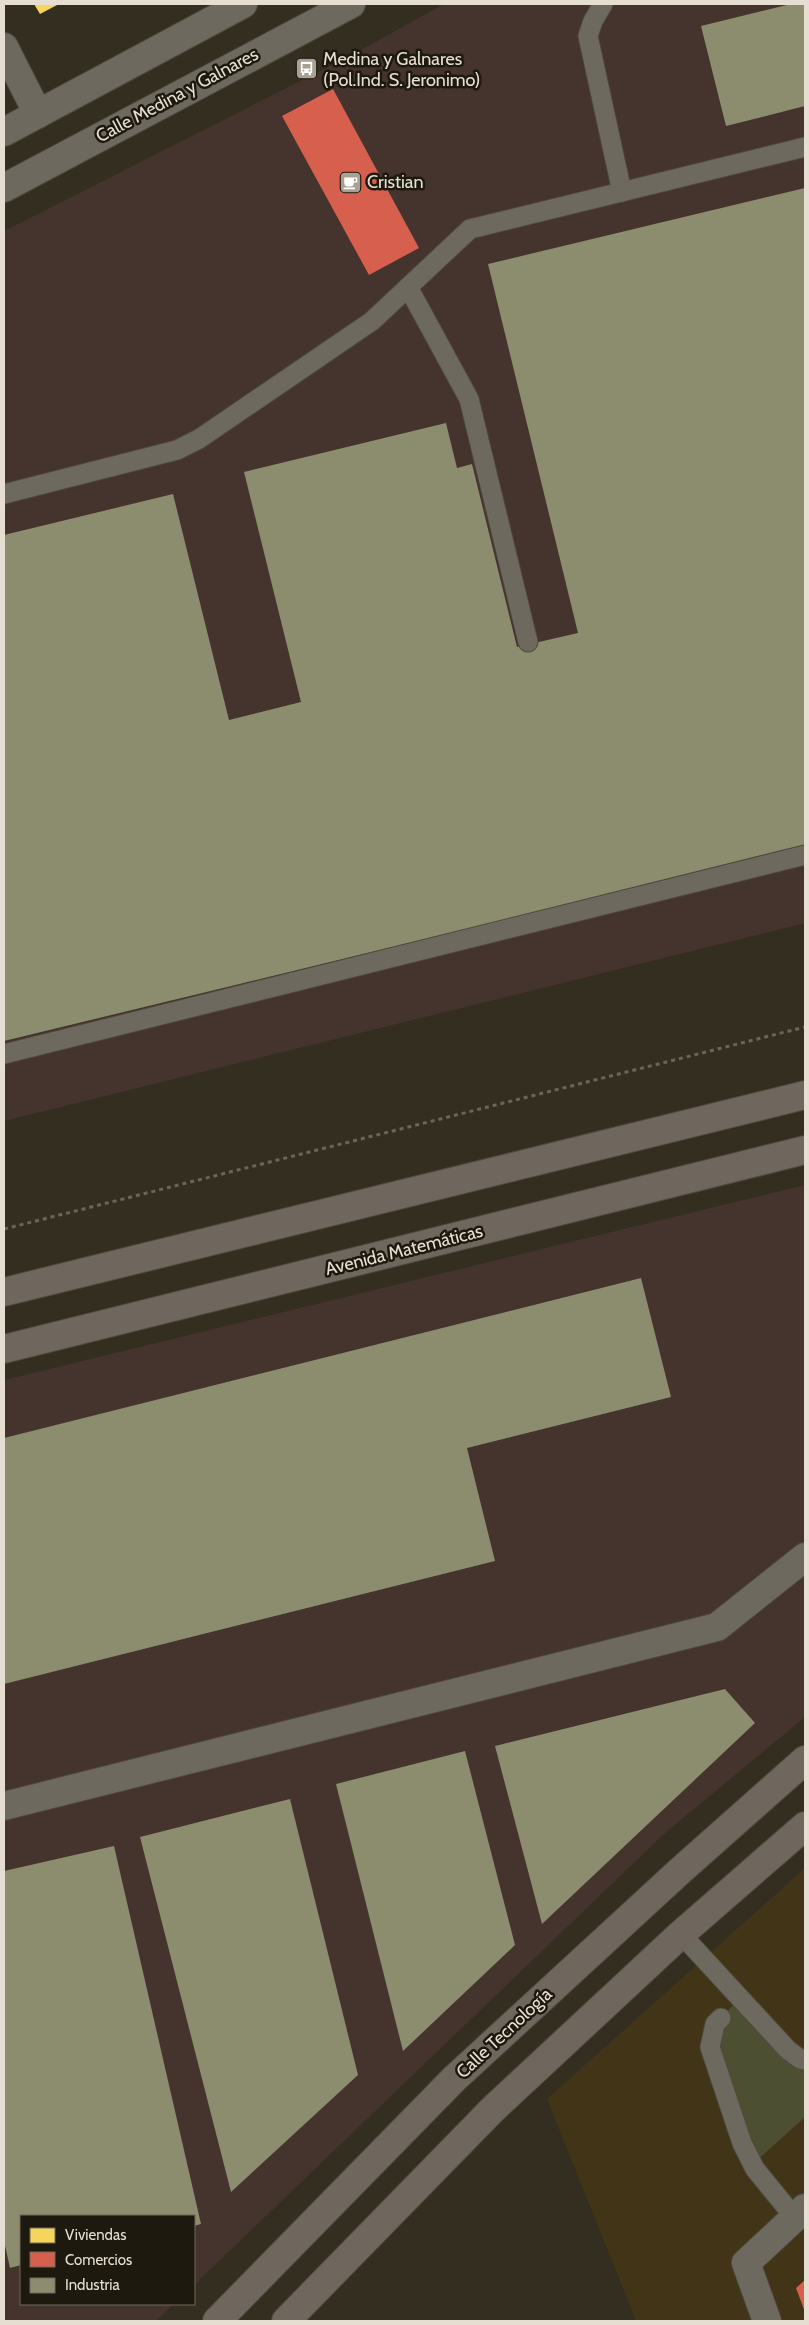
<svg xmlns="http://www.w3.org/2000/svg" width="809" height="2325" viewBox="0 0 809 2325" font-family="Cabin,sans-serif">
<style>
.built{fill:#413417}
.industrial{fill:#45332d}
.green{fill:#4d4f32}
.homes{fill:#f6d55c}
.shops{fill:#d6604d}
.industry{fill:#8c8c6e}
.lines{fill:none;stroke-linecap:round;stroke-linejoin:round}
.lane-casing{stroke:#4f4a3e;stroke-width:21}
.street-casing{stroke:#4f4a3e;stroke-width:30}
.secondary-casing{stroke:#4f4a3e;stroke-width:30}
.primary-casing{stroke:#4f4a3e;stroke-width:30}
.path{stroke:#6a655b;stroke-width:3;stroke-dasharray:4 4;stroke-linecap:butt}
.lane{stroke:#6e695e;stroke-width:19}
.street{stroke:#6e695e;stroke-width:28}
.secondary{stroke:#6e695e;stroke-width:28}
.primary{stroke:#6f665d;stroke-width:28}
.labels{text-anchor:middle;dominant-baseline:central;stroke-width:5;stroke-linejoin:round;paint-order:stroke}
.poi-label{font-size:18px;fill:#e6dfd1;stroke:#1e190f;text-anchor:start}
.street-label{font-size:18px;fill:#e6dfd1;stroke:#1e190f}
</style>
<rect width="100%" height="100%" fill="#342e21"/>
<polygon class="built" points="805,1868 805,2321 636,2321 547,2099"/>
<g class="industrial">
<polygon points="444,4 805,4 805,923 4,1121 4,231 346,58"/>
<polygon points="805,1185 805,1717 665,1833 194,2285 194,2216 21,2216 21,2304 174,2304 156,2321 4,2321 4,1380"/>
</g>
<polygon class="green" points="740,1998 805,2060 805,2117 753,2164 711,2037 721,2018"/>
<polygon class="homes" points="34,4 59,4 40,14"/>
<g class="shops">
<polygon points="333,89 419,248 369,275 282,116"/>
<polygon points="805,2280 805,2312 796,2288"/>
</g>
<g class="industry">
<polygon points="791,4 805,4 805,106 726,126 701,26"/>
<polygon points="805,188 805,847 4,1041 4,535 173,494 229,720 301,702 244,472 446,423 457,468 472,464 517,647 578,633 488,264"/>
<polygon points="641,1278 671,1397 467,1448 495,1561 4,1684 4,1438"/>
<polygon points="725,1689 755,1723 542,1924 495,1746"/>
<polygon points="465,1751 515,1945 403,2051 336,1784"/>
<polygon points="290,1799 358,2075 231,2192 140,1837"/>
<polygon points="114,1846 201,2224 194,2226 194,2216 21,2216 21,2265 10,2268 4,2241 4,1871"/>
</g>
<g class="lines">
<defs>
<g id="lane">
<polyline points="603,4 593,21 588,36 622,192"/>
<polyline points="408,287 469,399 528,642"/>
<polyline points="4,494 177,450 199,439 372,321 470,229 805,147"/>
<polyline points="4,1054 805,855"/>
<polyline points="681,1934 788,2050 800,2059 805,2060"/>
<polyline points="721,2018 715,2024 710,2047 742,2143 755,2169 795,2218"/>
</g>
<g id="street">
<polyline points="4,47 38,114"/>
<polyline points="4,1806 717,1627 805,1557"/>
<polyline points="767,2321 746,2263 805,2208"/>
</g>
<g id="secondary">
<polyline points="4,132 243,4"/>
<polyline points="4,188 351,4"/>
</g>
<g id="primary">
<polyline points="4,1292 805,1095"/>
<polyline points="4,1349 805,1150"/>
<polyline points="217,2321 454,2079 681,1870 805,1760"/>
<polyline points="286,2321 492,2110 681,1934 805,1826"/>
</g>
</defs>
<use href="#lane" class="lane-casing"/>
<use href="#street" class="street-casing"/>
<use href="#secondary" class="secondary-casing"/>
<use href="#primary" class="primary-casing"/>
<polyline class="path" points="4,1229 805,1027"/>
<use href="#lane" class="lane"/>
<use href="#street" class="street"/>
<use href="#secondary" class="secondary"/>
<use href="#primary" class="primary"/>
</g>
<defs>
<symbol id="bus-square" viewBox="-11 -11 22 22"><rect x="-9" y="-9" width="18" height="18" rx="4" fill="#a8a193" stroke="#1e190f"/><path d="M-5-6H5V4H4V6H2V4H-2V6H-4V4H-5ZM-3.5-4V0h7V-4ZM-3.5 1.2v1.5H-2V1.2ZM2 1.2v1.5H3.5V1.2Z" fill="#fff"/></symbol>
<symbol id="cafe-square" viewBox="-11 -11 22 22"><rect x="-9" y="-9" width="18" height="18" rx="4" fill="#a8a193" stroke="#1e190f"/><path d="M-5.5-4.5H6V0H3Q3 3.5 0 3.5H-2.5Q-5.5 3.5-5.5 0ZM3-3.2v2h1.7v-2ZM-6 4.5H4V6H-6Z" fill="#fff"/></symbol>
</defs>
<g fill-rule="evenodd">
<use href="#bus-square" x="294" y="56" width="25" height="25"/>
<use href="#cafe-square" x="338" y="170" width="25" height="25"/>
</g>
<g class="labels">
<g class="poi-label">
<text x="323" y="59">Medina y Galnares<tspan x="323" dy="21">(Pol.Ind. S. Jeronimo)</tspan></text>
<text x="367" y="182">Cristian</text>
</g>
<g class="street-label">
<text transform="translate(177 95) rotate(-28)">Calle Medina y Galnares</text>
<text transform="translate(404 1250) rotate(-14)">Avenida Matemáticas</text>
<text transform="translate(504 2033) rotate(-43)">Calle Tecnología</text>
</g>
</g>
<rect width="809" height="2325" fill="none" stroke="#e6dfd1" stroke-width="10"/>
<rect x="20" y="2215" width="175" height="90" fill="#1e190f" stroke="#6e685d"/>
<rect x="30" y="2228" width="25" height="15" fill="#f6d55c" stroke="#6e685d"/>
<text x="65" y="2240" font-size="15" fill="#e6dfd1">Viviendas</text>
<rect x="30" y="2252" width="25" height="15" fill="#d6604d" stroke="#6e685d"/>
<text x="65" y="2265" font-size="15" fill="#e6dfd1">Comercios</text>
<rect x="30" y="2278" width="25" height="15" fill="#8c8c6e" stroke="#6e685d"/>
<text x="65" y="2290" font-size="15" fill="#e6dfd1">Industria</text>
</svg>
